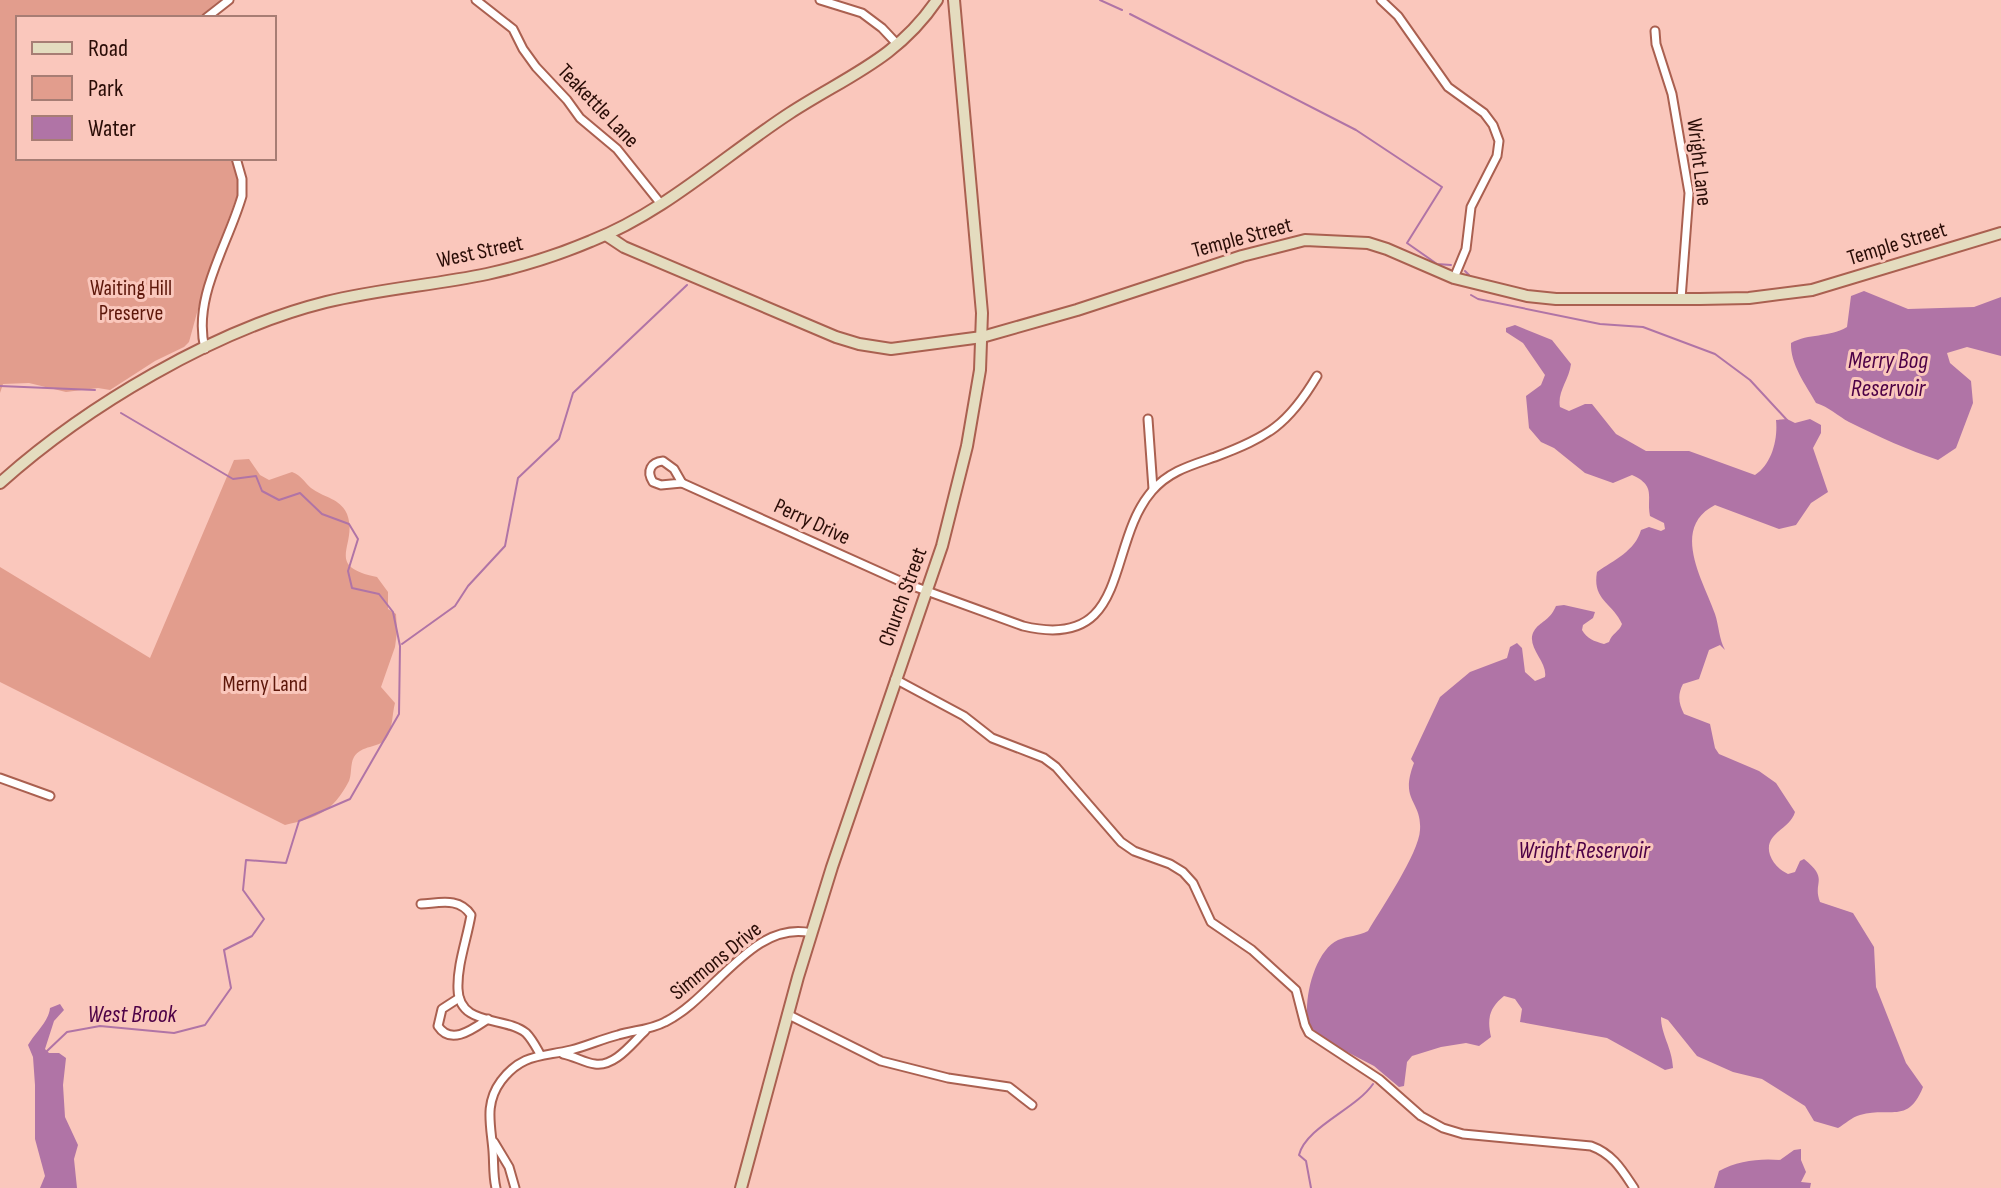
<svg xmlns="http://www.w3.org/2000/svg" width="2001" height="1188" viewBox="0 0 2001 1188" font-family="'Sofia Sans Condensed',sans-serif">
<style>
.green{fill:#e29d8d}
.water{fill:#b074a6}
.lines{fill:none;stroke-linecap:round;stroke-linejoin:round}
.stream{stroke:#b074a6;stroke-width:2}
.minor-casing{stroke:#aa6050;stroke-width:11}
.secondary-casing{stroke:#aa6050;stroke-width:14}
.minor{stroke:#fff;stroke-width:7}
.secondary{stroke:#e4dcbf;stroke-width:10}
.labels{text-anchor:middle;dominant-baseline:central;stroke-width:6;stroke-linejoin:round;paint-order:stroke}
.street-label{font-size:22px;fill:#2a0d07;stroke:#fac7bc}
.park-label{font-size:22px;fill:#5d170a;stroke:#fac7bc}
.water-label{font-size:24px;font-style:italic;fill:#4d0146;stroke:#fac7bc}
</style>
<rect width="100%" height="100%" fill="#fac7bc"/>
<g class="green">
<polygon points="0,0 220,0 198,18 18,18 18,158 231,158 236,162 239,182 237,196 207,276 189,342 184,347 155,361 110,390 98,388 66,392 29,383 3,384 0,393"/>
<path d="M249,459L260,475L269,480L292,472C302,476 304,482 311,488C324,498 340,498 347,514C359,545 322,566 377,577L388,592V609L396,614L397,632L395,647L381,687L395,703C392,714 393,729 386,739C379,748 361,745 354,757C350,764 352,774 349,781C332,813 318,817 285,825L0,682V567L150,658L234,460Z"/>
</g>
<g class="water">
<path d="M1864,291L1908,309L1974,307L2001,297V356L1967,347L1947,353L1950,363L1971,381L1973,403L1956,448L1938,460C1908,450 1879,437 1849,422C1838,416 1829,407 1816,403C1806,385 1790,364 1791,343C1809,333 1828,338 1847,327L1851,296Z"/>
<path d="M1515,325L1552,340L1571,364C1569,380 1557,392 1560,407L1569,411L1585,404H1592L1616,434L1646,451H1689L1755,475C1772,464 1778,439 1776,420L1787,419L1795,423L1810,419L1821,425V433L1813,448L1828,492L1811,503L1796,525L1779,529L1715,505C1670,528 1703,580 1715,614C1719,626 1719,639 1725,650L1720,645L1709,650L1699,679L1683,684C1677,695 1679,704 1684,714L1710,724L1715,748L1719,754L1759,771L1776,783L1795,812C1790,830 1763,833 1770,855C1773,864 1780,870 1788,874L1795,872L1800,861L1804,859C1830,880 1812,881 1820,902L1853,913L1874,947L1876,987L1906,1063L1923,1087C1908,1125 1890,1106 1860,1115C1852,1117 1845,1124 1838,1128L1814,1121L1805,1106L1762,1079L1733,1072L1697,1056L1668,1020L1661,1017C1661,1035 1672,1047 1673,1068L1665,1070L1607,1038L1520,1022L1522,1009L1515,999L1504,996C1489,1008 1487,1019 1491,1037L1479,1046L1466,1043L1441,1047L1412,1056L1407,1062L1404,1086L1399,1087L1374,1066L1328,1042L1309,1026C1302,1003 1314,951 1338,940C1348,936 1358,936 1368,931C1381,909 1419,853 1420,830C1422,800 1399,802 1414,763L1411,759L1440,697L1470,672L1507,658L1510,647L1517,643L1522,648L1525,672L1535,681L1545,677C1548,662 1525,646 1534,631C1540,621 1549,622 1556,606L1564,605L1595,612L1593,618L1583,625L1582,630C1587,639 1594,641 1604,644L1609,642C1612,633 1619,632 1622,624C1612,602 1592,600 1597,572C1614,560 1635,551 1641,530L1649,527L1661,531L1665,529L1664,523L1650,516C1646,497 1657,486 1632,475L1613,483L1585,473L1554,448L1541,442L1529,428L1526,396L1541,385L1545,375L1523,343L1506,332V328Z"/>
<path d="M60,1004L64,1010L54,1021L45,1049L49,1053H59L66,1058L63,1085L65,1117L78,1145L74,1159L77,1188H40L45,1176L35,1139V1085L33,1057L28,1045C35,1033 49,1021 50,1008Z"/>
<path d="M1801,1149V1160L1806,1172L1801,1182L1811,1183L1810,1188H1714L1719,1171C1737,1161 1760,1158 1780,1160L1794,1150Z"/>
</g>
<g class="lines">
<g class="stream">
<polyline points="1100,0 1122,10"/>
<polyline points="1130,14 1356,130 1442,187 1407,243 1437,264 1451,265"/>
<polyline points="1465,271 1469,275"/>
<polyline points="1471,295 1478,299 1600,324 1643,327 1715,354 1750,380 1787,420"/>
<polyline points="0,386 95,390"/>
<polyline points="402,644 455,606 468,586 505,546 518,478 559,439 573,393 687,285"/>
<polyline points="47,1051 67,1032 100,1026 174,1033 205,1025 231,988 224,950 252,936 264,919 243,890 246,860 286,863 299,821 350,799 399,714 400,646 393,612 379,594 352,588 348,571 358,539 349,524 322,514 300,493 279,500 262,491 256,476 233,479 121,413"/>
<path d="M1311,1188L1306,1161L1299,1155C1306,1127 1356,1109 1373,1084"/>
</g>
<defs>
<g id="minor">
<polyline points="476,0 513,29 523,49 536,67 567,100 580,118 617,149 661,204"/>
<polyline points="820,0 862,13 882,28 898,45"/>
<polyline points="1381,0 1398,16 1448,87 1484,113 1493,125 1499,141 1497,156 1471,207 1466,249 1454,278"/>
<polyline points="206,18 229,0"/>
<polyline points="1655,31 1656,44 1672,94 1689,193 1681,299"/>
<path d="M205,349C192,297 228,245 242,196V179L236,158"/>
<polyline points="1148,419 1153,489"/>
<path d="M663,461L674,469L682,483L661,485L653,482C646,471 651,462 663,461Z"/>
<path d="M682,483L902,582L1023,626C1132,652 1105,545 1152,491C1169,471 1192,465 1215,457C1268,437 1288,425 1317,376"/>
<path d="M895,679L964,716L992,738L1044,758L1056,767L1121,842L1134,851L1170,864L1183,872L1193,883L1211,922L1252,950L1296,990L1305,1025L1309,1033L1379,1079L1421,1116L1443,1128L1463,1134L1591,1146C1613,1154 1622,1170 1634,1188"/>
<polyline points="0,778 50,796"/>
<path d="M421,904C440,903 459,897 471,915C467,939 457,965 458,989C459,1027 505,1016 526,1033C532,1039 536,1047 540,1054"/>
<path d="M459,998L442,1009L438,1026C451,1046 473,1029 488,1019"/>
<polyline points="787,1014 881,1061 948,1078 1009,1087 1032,1105"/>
<path d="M563,1054C574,1056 585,1063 595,1064C615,1067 632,1043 645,1031"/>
<polyline points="494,1142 509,1167 515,1188"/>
<path d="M496,1188C493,1176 494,1164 493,1151C491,1125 484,1104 501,1081C522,1053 542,1057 571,1050C587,1046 602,1039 618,1035C634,1030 650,1030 665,1022C714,998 752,920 811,933"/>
</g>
<g id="secondary">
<polyline points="606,235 624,247 836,337 859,344 891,349 982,337 1077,310 1242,256 1305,240 1368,243 1387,249 1454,278 1527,296 1556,299 1700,299 1749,298 1812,290 2001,233"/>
<path d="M0,483C86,406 214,330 326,302C379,289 434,285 487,274C523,266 558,255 591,241C665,212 724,156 790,113C847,76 897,59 937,0"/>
<polyline points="741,1188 798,977 832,867 942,546 967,446 980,370 982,313 954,0"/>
</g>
</defs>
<use href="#minor" class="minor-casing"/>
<use href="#secondary" class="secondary-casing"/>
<use href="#minor" class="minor"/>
<use href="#secondary" class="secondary"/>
</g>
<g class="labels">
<g class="street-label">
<text transform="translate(598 106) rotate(46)">Teakettle Lane</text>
<text transform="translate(1699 162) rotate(83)">Wright Lane</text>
<text transform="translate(1242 238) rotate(-15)">Temple Street</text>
<text transform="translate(1897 244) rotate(-17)">Temple Street</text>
<text transform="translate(480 252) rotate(-12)">West Street</text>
<text transform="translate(812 522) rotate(25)">Perry Drive</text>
<text transform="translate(903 597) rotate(-70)">Church Street</text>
<text transform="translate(716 961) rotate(-39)">Simmons Drive</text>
</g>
<g class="park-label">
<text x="131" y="288">Waiting Hill<tspan x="131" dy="25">Preserve</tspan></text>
<text x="265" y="684">Merny Land</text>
</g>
<g class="water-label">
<text x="1888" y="360">Merry Bog<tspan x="1888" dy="28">Reservoir</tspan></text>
<text x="1584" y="850">Wright Reservoir</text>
<text x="132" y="1014">West Brook</text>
</g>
</g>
<rect x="16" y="16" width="260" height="144" fill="#fac7bc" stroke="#a77d74" stroke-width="2"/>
<rect x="32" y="42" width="40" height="12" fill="#e4dcbf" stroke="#a77d74" stroke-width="2"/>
<text x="88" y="56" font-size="24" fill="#2a0d07">Road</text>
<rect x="32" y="76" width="40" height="24" fill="#e29d8d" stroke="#a77d74" stroke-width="2"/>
<text x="88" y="96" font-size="24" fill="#2a0d07">Park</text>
<rect x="32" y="116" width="40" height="24" fill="#b074a6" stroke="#a77d74" stroke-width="2"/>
<text x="88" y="136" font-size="24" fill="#2a0d07">Water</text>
</svg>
